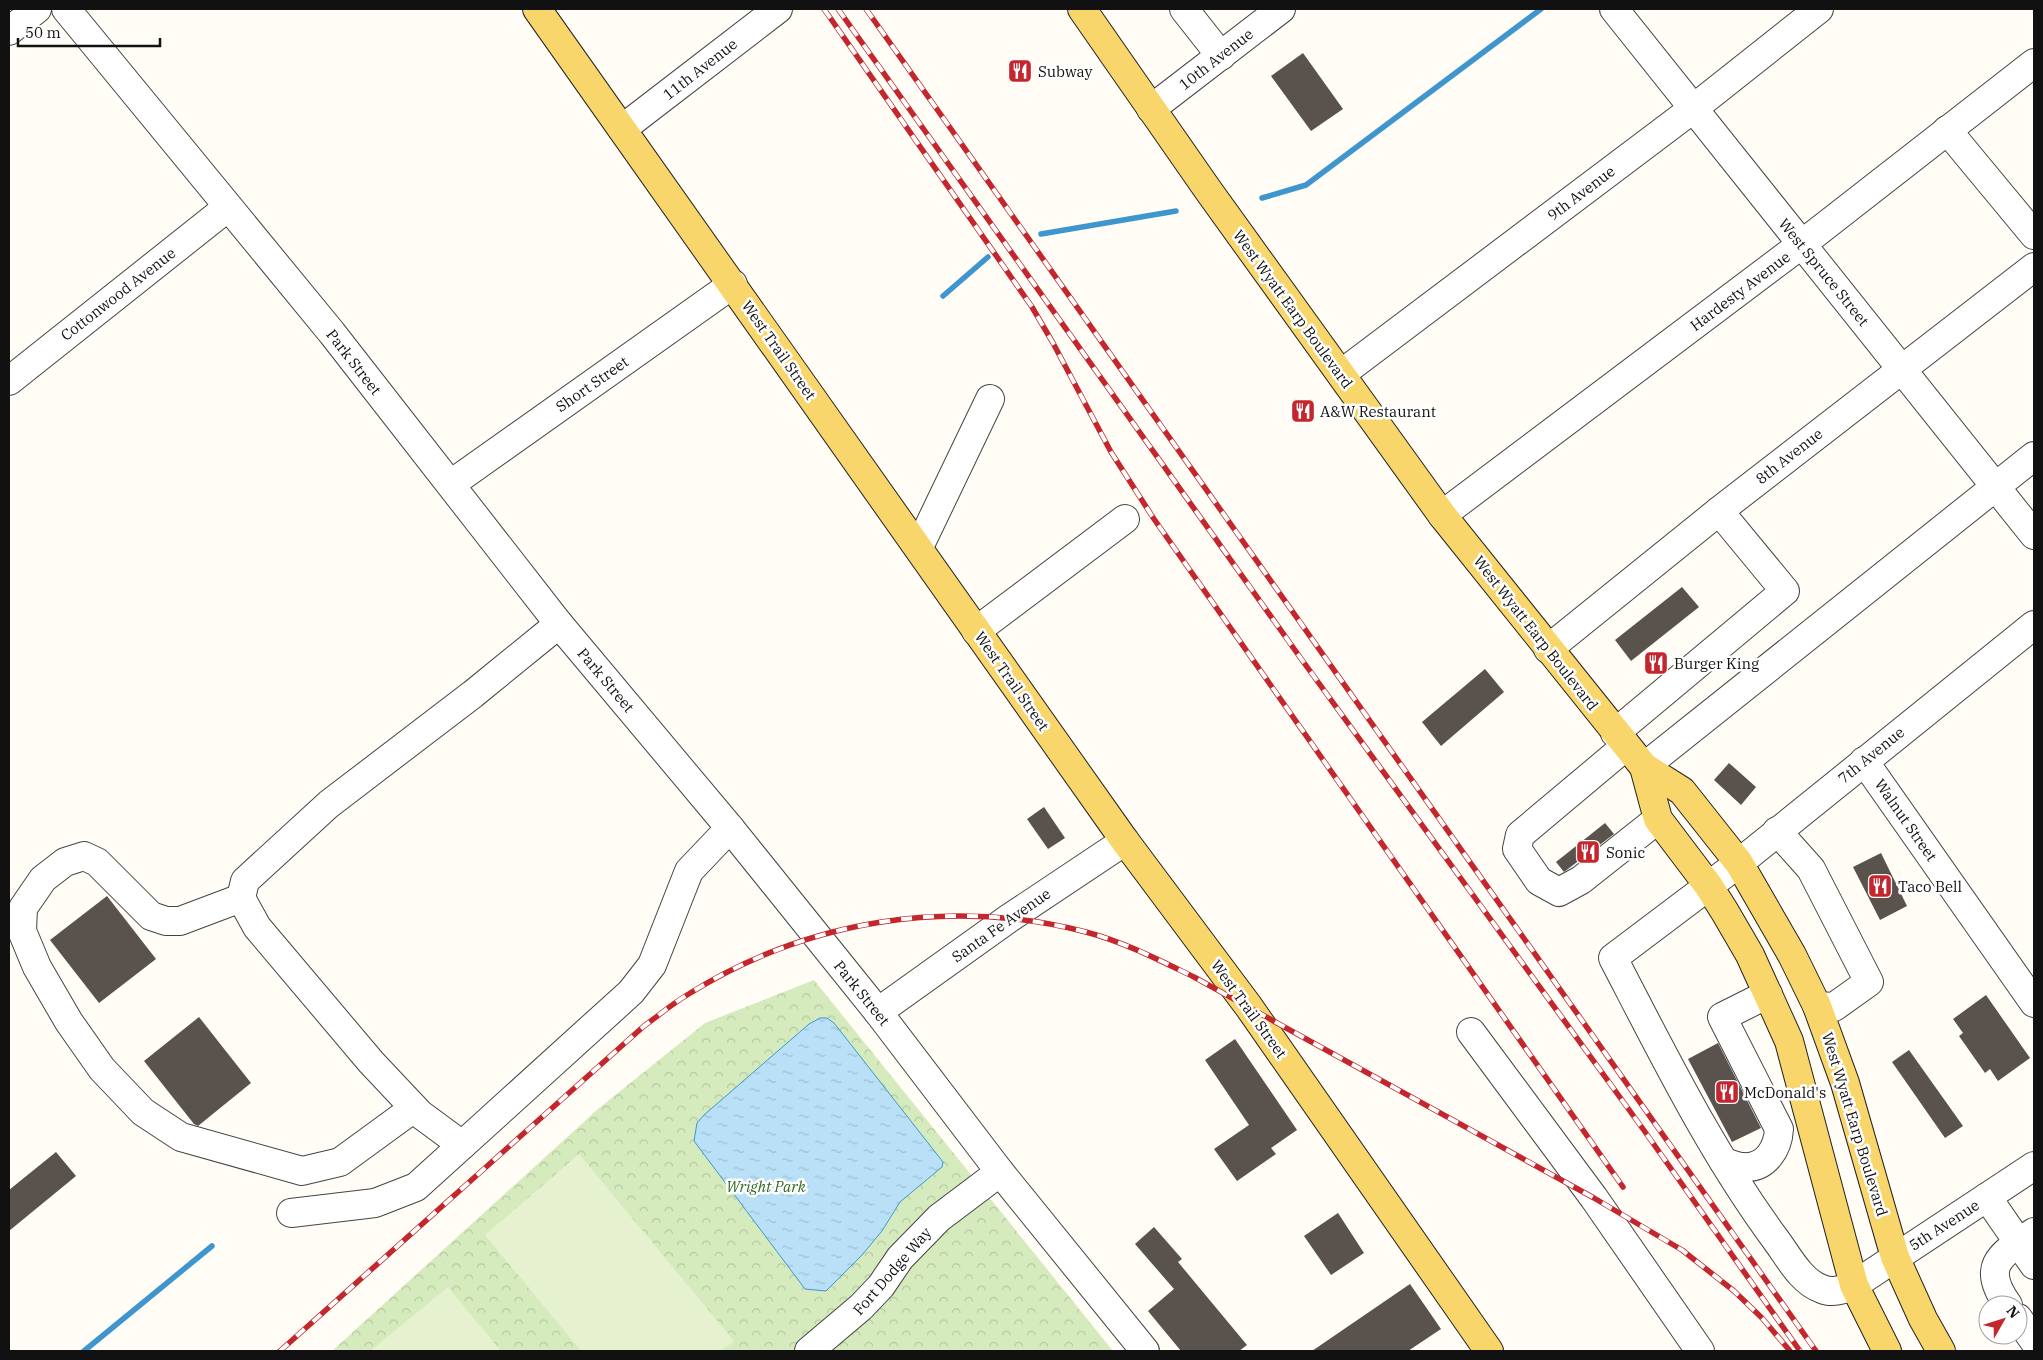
<svg xmlns="http://www.w3.org/2000/svg" width="2043" height="1360" viewBox="0 0 2043 1360" font-family="'IBM Plex Serif',serif">
<style>
.park{fill:url(#park-crowns)}
.pitch{fill:#e6f2cf}
.water{fill:url(#water-ripples);stroke:#3f96cf}
.lines{fill:none;stroke-linecap:round;stroke-linejoin:round}
.stream{stroke:#3f96cf;stroke-width:5.5}
.building{fill:#5a524d}
.minor-casing{stroke:#444;stroke-width:30}
.major-casing{stroke:#222;stroke-width:30}
.minor{stroke:#fff;stroke-width:28}
.major{stroke:#f9d66b;stroke-width:28}
.rail-casing{stroke:#c4262e;stroke-width:5.5}
.rail{stroke:#fff;stroke-width:4;stroke-dasharray:11;stroke-linecap:butt}
.labels{text-anchor:middle;dominant-baseline:central;stroke-width:5;stroke-linejoin:round;paint-order:stroke}
.street-label{font-size:15px;fill:#111;stroke:#fff}
.poi-label{font-size:15px;fill:#111;stroke:#fff;text-anchor:start}
.park-label{font-size:15px;font-style:italic;fill:#2f6b1f;stroke:#fff}
</style>
<defs>
<pattern id="park-crowns" width="20" height="18" patternUnits="userSpaceOnUse" patternTransform="scale(1.25)"><rect width="20" height="18" fill="#d5ebbd"/><path d="M2 6a3 3 0 1 1 6 0M12 15a3 3 0 1 1 6 0" fill="none" stroke="#b6c8a1"/></pattern>
<pattern id="water-ripples" width="26" height="14" patternUnits="userSpaceOnUse" patternTransform="scale(1.25)"><rect width="26" height="14" fill="#b9e0f7"/><path d="M2 4q2-2 4 0t4 0M15 11q2-2 4 0t4 0" fill="none" stroke="#9ebfd3"/></pattern>
</defs>
<rect width="100%" height="100%" fill="#fffdf5"/>
<polygon class="park" points="814,980 1113,1351 332,1351 598,1109 705,1023"/>
<g class="pitch">
<polygon points="579,1154 734,1341 721,1351 581,1351 485,1235"/>
<polygon points="448,1287 501,1351 370,1351"/>
</g>
<polygon class="water" points="820,1018 827,1018 834,1023 943,1162 942,1167 900,1202 882,1231 862,1255 826,1291 805,1289 694,1141 697,1123 704,1115 809,1024"/>
<g class="lines">
<g class="stream">
<polyline points="1262,198 1306,185 1541,9"/>
<polyline points="1041,234 1176,211"/>
<polyline points="943,296 988,257"/>
<polyline points="84,1351 212,1246"/>
</g>
</g>
<g class="building">
<polygon points="1303,53 1343,109 1311,131 1271,76"/>
<polygon points="1682,587 1699,607 1631,661 1615,640"/>
<polygon points="1485,669 1504,692 1441,746 1422,722"/>
<polygon points="1729,763 1756,787 1741,805 1714,780"/>
<polygon points="1044,807 1065,838 1048,849 1027,819"/>
<polygon points="1605,823 1614,834 1564,872 1556,862"/>
<polygon points="1881,853 1907,906 1880,920 1853,867"/>
<polygon points="107,896 156,959 99,1003 50,940"/>
<polygon points="1986,995 2030,1058 1998,1081 1990,1069 1985,1073 1959,1036 1963,1033 1953,1019"/>
<polygon points="199,1017 251,1083 198,1126 194,1124 144,1061"/>
<polygon points="1235,1039 1297,1130 1271,1148 1276,1154 1237,1181 1214,1149 1249,1125 1205,1060"/>
<polygon points="1718,1043 1761,1128 1732,1142 1688,1059"/>
<polygon points="1909,1050 1963,1126 1945,1138 1892,1062"/>
<polygon points="56,1152 76,1176 9,1231 9,1190"/>
<polygon points="1338,1213 1364,1253 1331,1275 1304,1236"/>
<polygon points="1154,1227 1182,1259 1178,1262 1247,1345 1239,1351 1181,1351 1148,1311 1174,1289 1135,1244"/>
<polygon points="1410,1284 1441,1329 1408,1351 1312,1351"/>
</g>
<g class="lines">
<defs>
<g id="minor">
<polyline points="66,9 332,333 559,624 730,828 878,1012 1000,1172 1145,1351"/>
<polyline points="1184,9 1221,56"/>
<polyline points="1614,9 2034,535"/>
<polyline points="9,31 37,9"/>
<polyline points="1151,109 1281,9"/>
<polyline points="622,129 778,9"/>
<polyline points="1947,130 2034,235"/>
<polyline points="1341,374 1694,108 1819,9"/>
<polyline points="9,381 228,207"/>
<polyline points="451,484 733,284"/>
<polyline points="1442,515 1802,244 2034,63"/>
<polyline points="919,547 990,399"/>
<path d="M2034,625L1739,863L1613,958C1663,1054 1711,1152 1776,1240C1788,1256 1801,1282 1822,1289C1833,1294 1844,1289 1854,1285L2034,1166"/>
<polyline points="976,631 1125,519"/>
<polyline points="1548,649 1719,511 2034,267"/>
<polyline points="1615,733 1785,591 1719,511"/>
<polyline points="1626,746 1520,835 1517,849 1539,881 1559,892 1581,880 1658,819"/>
<polyline points="1864,761 2034,1003"/>
<polyline points="1644,767 2034,456"/>
<polyline points="1777,831 1811,869 1869,982 1834,1007 1817,1006"/>
<polyline points="241,898 180,921 166,921 151,916 97,862 84,856 65,862 43,879 23,908 22,931 37,967 69,1022 102,1069 143,1112 181,1137 302,1171 340,1162 414,1108"/>
<polyline points="878,1012 1008,919 1125,841"/>
<polyline points="1471,1032 1594,1198 1700,1351"/>
<polyline points="462,1145 420,1114 371,1062 257,927 241,898 245,881 329,804 473,694 559,624"/>
<path d="M1724,1162C1730,1164 1737,1167 1743,1167C1766,1169 1778,1148 1779,1129L1722,1017L1768,994"/>
<polyline points="1987,1197 2034,1265"/>
<polyline points="291,1213 375,1203 416,1187 631,992 652,965 689,871 730,828"/>
<path d="M2008,1305C1980,1266 2000,1255 2034,1232"/>
<polyline points="2018,1318 2034,1341"/>
<polyline points="809,1351 861,1307 881,1286 900,1258 939,1218 1000,1172"/>
</g>
<g id="major">
<polyline points="537,9 1125,841 1249,1007 1489,1351"/>
<polyline points="1082,9 1208,190 1442,515 1644,767 1682,791 1739,863 1792,955 1817,1006 1845,1083 1895,1257 1923,1319 1941,1351"/>
<polyline points="1644,767 1658,819 1708,885 1725,912 1750,955 1789,1041 1854,1285 1887,1351"/>
</g>
</defs>
<use href="#minor" class="minor-casing"/>
<use href="#major" class="major-casing"/>
<use href="#minor" class="minor"/>
<use href="#major" class="major"/>
<defs>
<g id="rail">
<polyline points="824,9 1032,307 1053,343 1111,452 1154,519 1623,1187"/>
<polyline points="838,9 1302,660 1643,1129 1800,1351"/>
<polyline points="866,9 1816,1351"/>
<path d="M280,1351L644,1026C658,1016 672,1004 687,995C806,920 949,897 1086,932C1124,942 1159,960 1194,977L1594,1198L1682,1250L1734,1291L1762,1318L1790,1351"/>
</g>
</defs>
<use href="#rail" class="rail-casing"/>
<use href="#rail" class="rail"/>
</g>
<defs>
<symbol id="restaurant-square" viewBox="-11 -11 22 22"><rect x="-9" y="-9" width="18" height="18" rx="4" fill="#c4262e" stroke="#fff"/><path d="M-5-6h1v4h1v-4h1v4h1v-4h1v5L-1.5 .5V6h-2V.5L-5-1ZM5-6V6H3V1.5H1.5Q1.5-4 5-6Z" fill="#fff"/></symbol>
</defs>
<g fill-rule="evenodd">
<use href="#restaurant-square" x="1006" y="57" width="28" height="28"/>
<use href="#restaurant-square" x="1289" y="397" width="28" height="28"/>
<use href="#restaurant-square" x="1642" y="649" width="28" height="28"/>
<use href="#restaurant-square" x="1574" y="838" width="28" height="28"/>
<use href="#restaurant-square" x="1866" y="872" width="28" height="28"/>
<use href="#restaurant-square" x="1713" y="1078" width="28" height="28"/>
</g>
<g class="labels">
<g class="street-label">
<text transform="translate(1216 59) rotate(-38)">10th Avenue</text>
<text transform="translate(700 69) rotate(-38)">11th Avenue</text>
<text transform="translate(1581 193) rotate(-37)">9th Avenue</text>
<text transform="translate(1824 272) rotate(51)">West Spruce Street</text>
<text transform="translate(1740 291) rotate(-37)">Hardesty Avenue</text>
<text transform="translate(118 294) rotate(-38)">Cottonwood Avenue</text>
<text transform="translate(1293 309) rotate(54)">West Wyatt Earp Boulevard</text>
<text transform="translate(779 350) rotate(55)">West Trail Street</text>
<text transform="translate(354 362) rotate(52)">Park Street</text>
<text transform="translate(592 384) rotate(-35)">Short Street</text>
<text transform="translate(1789 456) rotate(-38)">8th Avenue</text>
<text transform="translate(1536 633) rotate(52)">West Wyatt Earp Boulevard</text>
<text transform="translate(606 680) rotate(50)">Park Street</text>
<text transform="translate(1012 681) rotate(55)">West Trail Street</text>
<text transform="translate(1871 755) rotate(-39)">7th Avenue</text>
<text transform="translate(1906 820) rotate(55)">Walnut Street</text>
<text transform="translate(1001 925) rotate(-35)">Santa Fe Avenue</text>
<text transform="translate(862 993) rotate(51)">Park Street</text>
<text transform="translate(1249 1009) rotate(54)">West Trail Street</text>
<text transform="translate(1855 1124) rotate(73)">West Wyatt Earp Boulevard</text>
<text transform="translate(1944 1225) rotate(-33)">5th Avenue</text>
<text transform="translate(892 1271) rotate(-49)">Fort Dodge Way</text>
</g>
<g class="poi-label">
<text x="1038" y="71">Subway</text>
<text x="1320" y="411">A&amp;W Restaurant</text>
<text x="1674" y="663">Burger King</text>
<text x="1606" y="852">Sonic</text>
<text x="1898" y="886">Taco Bell</text>
<text x="1744" y="1092">McDonald's</text>
</g>
<g class="park-label">
<text x="766" y="1186">Wright Park</text>
</g>
</g>
<rect width="2043" height="1360" fill="none" stroke="#111111" stroke-width="20"/>
<g transform="translate(2003 1320) rotate(51)"><circle r="24" fill="#ffffff" stroke="#a0a0a0"/>
<path d="M0-4L9 19L0 12L-9 19Z" fill="#c4262e"/>
<text y="-8" font-size="14" font-weight="bold" text-anchor="middle" fill="#111111">N</text>
</g>
<path d="M18 38v8h142v-8" fill="none" stroke="#111111" stroke-width="2.5"/>
<text x="25" y="38" font-size="15" fill="#111111" stroke="#ffffff" stroke-width="4" paint-order="stroke">50 m</text>
</svg>
